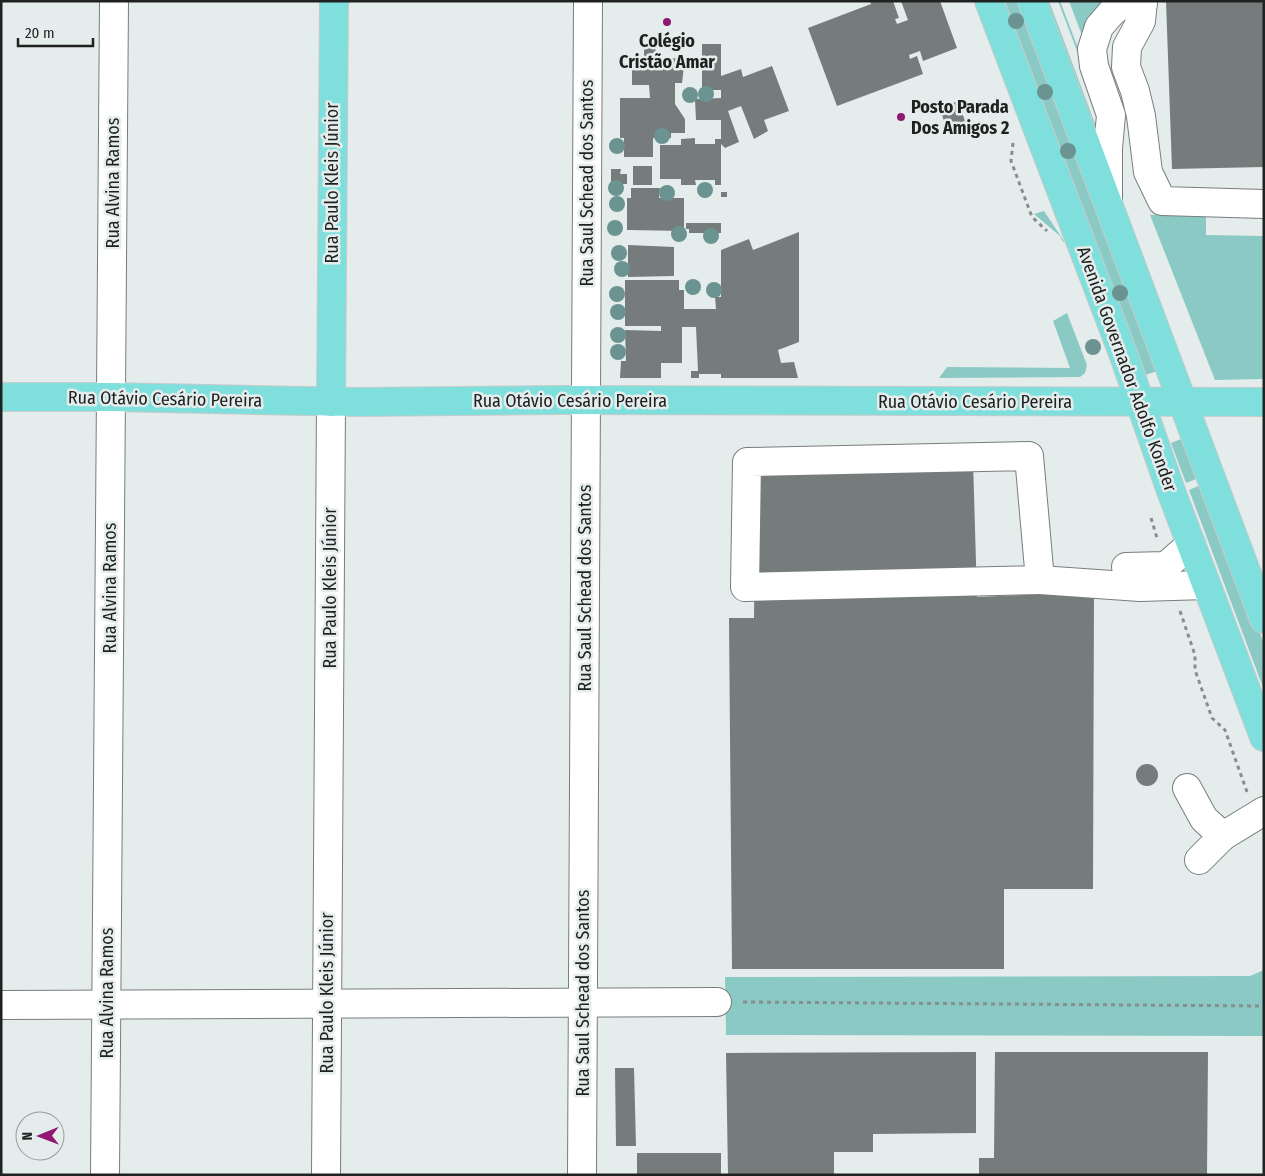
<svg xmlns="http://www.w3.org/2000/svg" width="1265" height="1176" viewBox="0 0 1265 1176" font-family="'Fira Sans Condensed',sans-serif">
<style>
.green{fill:#8bc9c5}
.building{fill:#757c7b}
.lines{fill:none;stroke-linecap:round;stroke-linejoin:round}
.minor-casing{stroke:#777d7d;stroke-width:30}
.major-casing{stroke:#c9caca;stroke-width:30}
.path{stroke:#888d8d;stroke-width:3;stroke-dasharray:4 4;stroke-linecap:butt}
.minor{stroke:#fff;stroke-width:28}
.major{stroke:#7fdfdc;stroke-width:28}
.tree{fill:#6b9392}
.poi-dot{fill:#921773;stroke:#e5edec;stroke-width:2}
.labels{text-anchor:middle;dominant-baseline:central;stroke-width:5;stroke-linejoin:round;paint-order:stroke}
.poi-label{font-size:18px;font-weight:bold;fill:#202222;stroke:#e5edec}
.street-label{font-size:18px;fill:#202222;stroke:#e5edec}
</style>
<rect width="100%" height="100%" fill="#e5edec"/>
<g class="green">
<polygon points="1005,1 1022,1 1161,370 1145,375"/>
<polygon points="1042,1 1049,1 1097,129 1084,114"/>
<polygon points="1058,1 1060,1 1083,61 1082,64"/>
<polygon points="1069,1 1110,1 1083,38"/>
<polygon points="1044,211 1064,241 1063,242 1060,236 1034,214"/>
<polygon points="1206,213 1206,235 1264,236 1264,379 1215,380 1150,215"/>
<polygon points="1067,313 1087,365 1085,373 1080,377 939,378 947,367 1070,368 1053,321"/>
<polygon points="1186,437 1201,477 1186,483 1171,443"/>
<polygon points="1203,484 1264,644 1264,690 1189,490"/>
<polygon points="1264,970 1264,1036 726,1035 725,977 1250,976"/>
</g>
<g class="building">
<polygon points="870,1 893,1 899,18 895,19 897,24 908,20 901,1 940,1 957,48 923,61 920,51 909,55 910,59 917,56 923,74 837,106 808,28 871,4"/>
<polygon points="1166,1 1264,1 1264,167 1172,169"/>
<polygon points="644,44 656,44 655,59 685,58 682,83 675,83 675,104 685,119 685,133 671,133 671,138 665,138 665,132 656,132 656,138 653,138 653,157 624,157 624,138 620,138 620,98 650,98 649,85 632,85 632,59 644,59"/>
<polygon points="702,44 721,44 721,76 741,69 743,77 772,66 789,111 764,120 768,131 754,139 741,106 728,111 739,142 725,148 721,144 721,185 715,185 715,180 695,180 696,185 681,185 681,179 660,179 660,145 681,145 681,139 695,138 695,144 715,144 715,139 721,139 721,120 696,120 695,99 721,98 721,90 702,90"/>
<polygon points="958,101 965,121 947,128 939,108"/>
<rect x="633" y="166" width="19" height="19"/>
<polygon points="611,169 621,169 620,174 627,174 627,184 611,184"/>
<polygon points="631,188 660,188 659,198 684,198 684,231 627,230 627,198 631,198"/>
<rect x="721" y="192" width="6" height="5"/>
<polygon points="686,223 721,223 721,233 689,233 689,229 686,229"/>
<polygon points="799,232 799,342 778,350 781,363 794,362 798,378 721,378 721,374 699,374 699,378 691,378 691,371 698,371 696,327 682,327 682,363 661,363 661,378 620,378 621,361 626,361 625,330 661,331 661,326 625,326 625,280 679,280 679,290 684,290 684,309 716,309 715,297 721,297 721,250 749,239 753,250"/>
<polygon points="628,245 674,247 674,276 628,277"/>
<polygon points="973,460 977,597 1094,592 1093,889 1004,889 1004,969 732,969 729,618 754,618 756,463"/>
<circle cx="1147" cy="775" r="11"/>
<polygon points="976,1052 976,1133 873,1134 873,1152 834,1152 834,1175 728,1175 726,1053"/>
<polygon points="995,1052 1208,1052 1207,1175 979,1175 979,1158 994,1158"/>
<polygon points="615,1068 634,1068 636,1146 616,1146"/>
<rect x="637" y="1153" width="84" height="22"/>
</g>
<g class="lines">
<defs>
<g id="minor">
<polyline points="1143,1 1141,21 1127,47 1126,67 1135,91 1141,116 1148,172 1162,201 1264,204"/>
<polyline points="1108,203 1108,148 1111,115 1094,66 1092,49 1099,27 1112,12 1120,6 1143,3"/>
<polygon points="1029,456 1040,580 745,587 747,462"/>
<polyline points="1126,567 1166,566 1191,544"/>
<polyline points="1040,580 1140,587 1206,585"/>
<polyline points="1187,788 1204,819 1223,836"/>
<polyline points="1199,860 1223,836 1264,811"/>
<polyline points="1,1005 717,1002"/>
<polyline points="105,1175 114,1"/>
<polyline points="326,1175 331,402"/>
<polyline points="582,1175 588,1"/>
</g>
<g id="major">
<polyline points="989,1 1124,356 1171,491 1264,737"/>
<polyline points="1032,1 1264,619"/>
<polyline points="1,397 111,397 357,402 560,400 1264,402"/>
<polyline points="331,402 334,1"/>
</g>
</defs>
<use href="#minor" class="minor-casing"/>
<use href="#major" class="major-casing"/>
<g class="path">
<polyline points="1013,143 1011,161 1032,217 1047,231"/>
<polyline points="1151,518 1157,538"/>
<polyline points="1180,611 1195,655 1195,670 1212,718 1225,730 1247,792"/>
<polyline points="743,1002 1264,1006"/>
</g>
<use href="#minor" class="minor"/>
<use href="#major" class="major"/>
</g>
<g class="tree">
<circle cx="1016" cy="21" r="8"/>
<circle cx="1045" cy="92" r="8"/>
<circle cx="706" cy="94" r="8"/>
<circle cx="690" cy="95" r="8"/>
<circle cx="662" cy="136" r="8"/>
<circle cx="617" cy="146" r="8"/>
<circle cx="1068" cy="151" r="8"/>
<circle cx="616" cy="188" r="8"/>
<circle cx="705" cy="190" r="8"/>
<circle cx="667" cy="193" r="8"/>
<circle cx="617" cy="204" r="8"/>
<circle cx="615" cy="228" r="8"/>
<circle cx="679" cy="234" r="8"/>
<circle cx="711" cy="236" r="8"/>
<circle cx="619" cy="253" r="8"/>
<circle cx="622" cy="269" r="8"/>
<circle cx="693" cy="287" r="8"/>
<circle cx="714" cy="290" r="8"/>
<circle cx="1120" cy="293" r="8"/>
<circle cx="617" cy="294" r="8"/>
<circle cx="618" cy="312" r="8"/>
<circle cx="618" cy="335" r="8"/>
<circle cx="1093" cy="347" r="8"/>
<circle cx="618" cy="352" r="8"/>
</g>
<g class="poi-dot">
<circle cx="667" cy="22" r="5"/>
<circle cx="901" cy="117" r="5"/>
</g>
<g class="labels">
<g class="poi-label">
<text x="667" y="41">Colégio<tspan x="667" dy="21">Cristão Amar</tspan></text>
<text x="911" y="107" text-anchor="start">Posto Parada<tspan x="911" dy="21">Dos Amigos 2</tspan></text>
</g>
<g class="street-label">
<text transform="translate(113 183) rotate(-90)">Rua Alvina Ramos</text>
<text transform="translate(332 183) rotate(-90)">Rua Paulo Kleis Júnior</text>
<text transform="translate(587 183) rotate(-90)">Rua Saul Schead dos Santos</text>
<text transform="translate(1127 369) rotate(70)">Avenida Governador Adolfo Konder</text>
<text transform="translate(165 399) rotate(1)">Rua Otávio Cesário Pereira</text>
<text x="570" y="401">Rua Otávio Cesário Pereira</text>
<text x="975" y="402">Rua Otávio Cesário Pereira</text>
<text transform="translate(110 588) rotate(-90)">Rua Alvina Ramos</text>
<text transform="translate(330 588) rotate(-90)">Rua Paulo Kleis Júnior</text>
<text transform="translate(585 588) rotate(-90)">Rua Saul Schead dos Santos</text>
<text transform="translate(107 993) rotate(-90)">Rua Alvina Ramos</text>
<text transform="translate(327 993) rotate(-90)">Rua Paulo Kleis Júnior</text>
<text transform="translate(583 993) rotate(-90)">Rua Saul Schead dos Santos</text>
</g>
</g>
<rect width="1265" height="1176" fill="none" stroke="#202222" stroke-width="5"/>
<g transform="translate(40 1136) rotate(269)"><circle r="24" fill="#e5edec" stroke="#969c9b"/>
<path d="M0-4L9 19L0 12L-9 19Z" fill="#921773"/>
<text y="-8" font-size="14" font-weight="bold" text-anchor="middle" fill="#202222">N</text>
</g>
<path d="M18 38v8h75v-8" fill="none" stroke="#202222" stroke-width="2.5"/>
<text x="25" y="38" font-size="15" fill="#202222" stroke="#e5edec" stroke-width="4" paint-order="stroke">20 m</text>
</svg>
